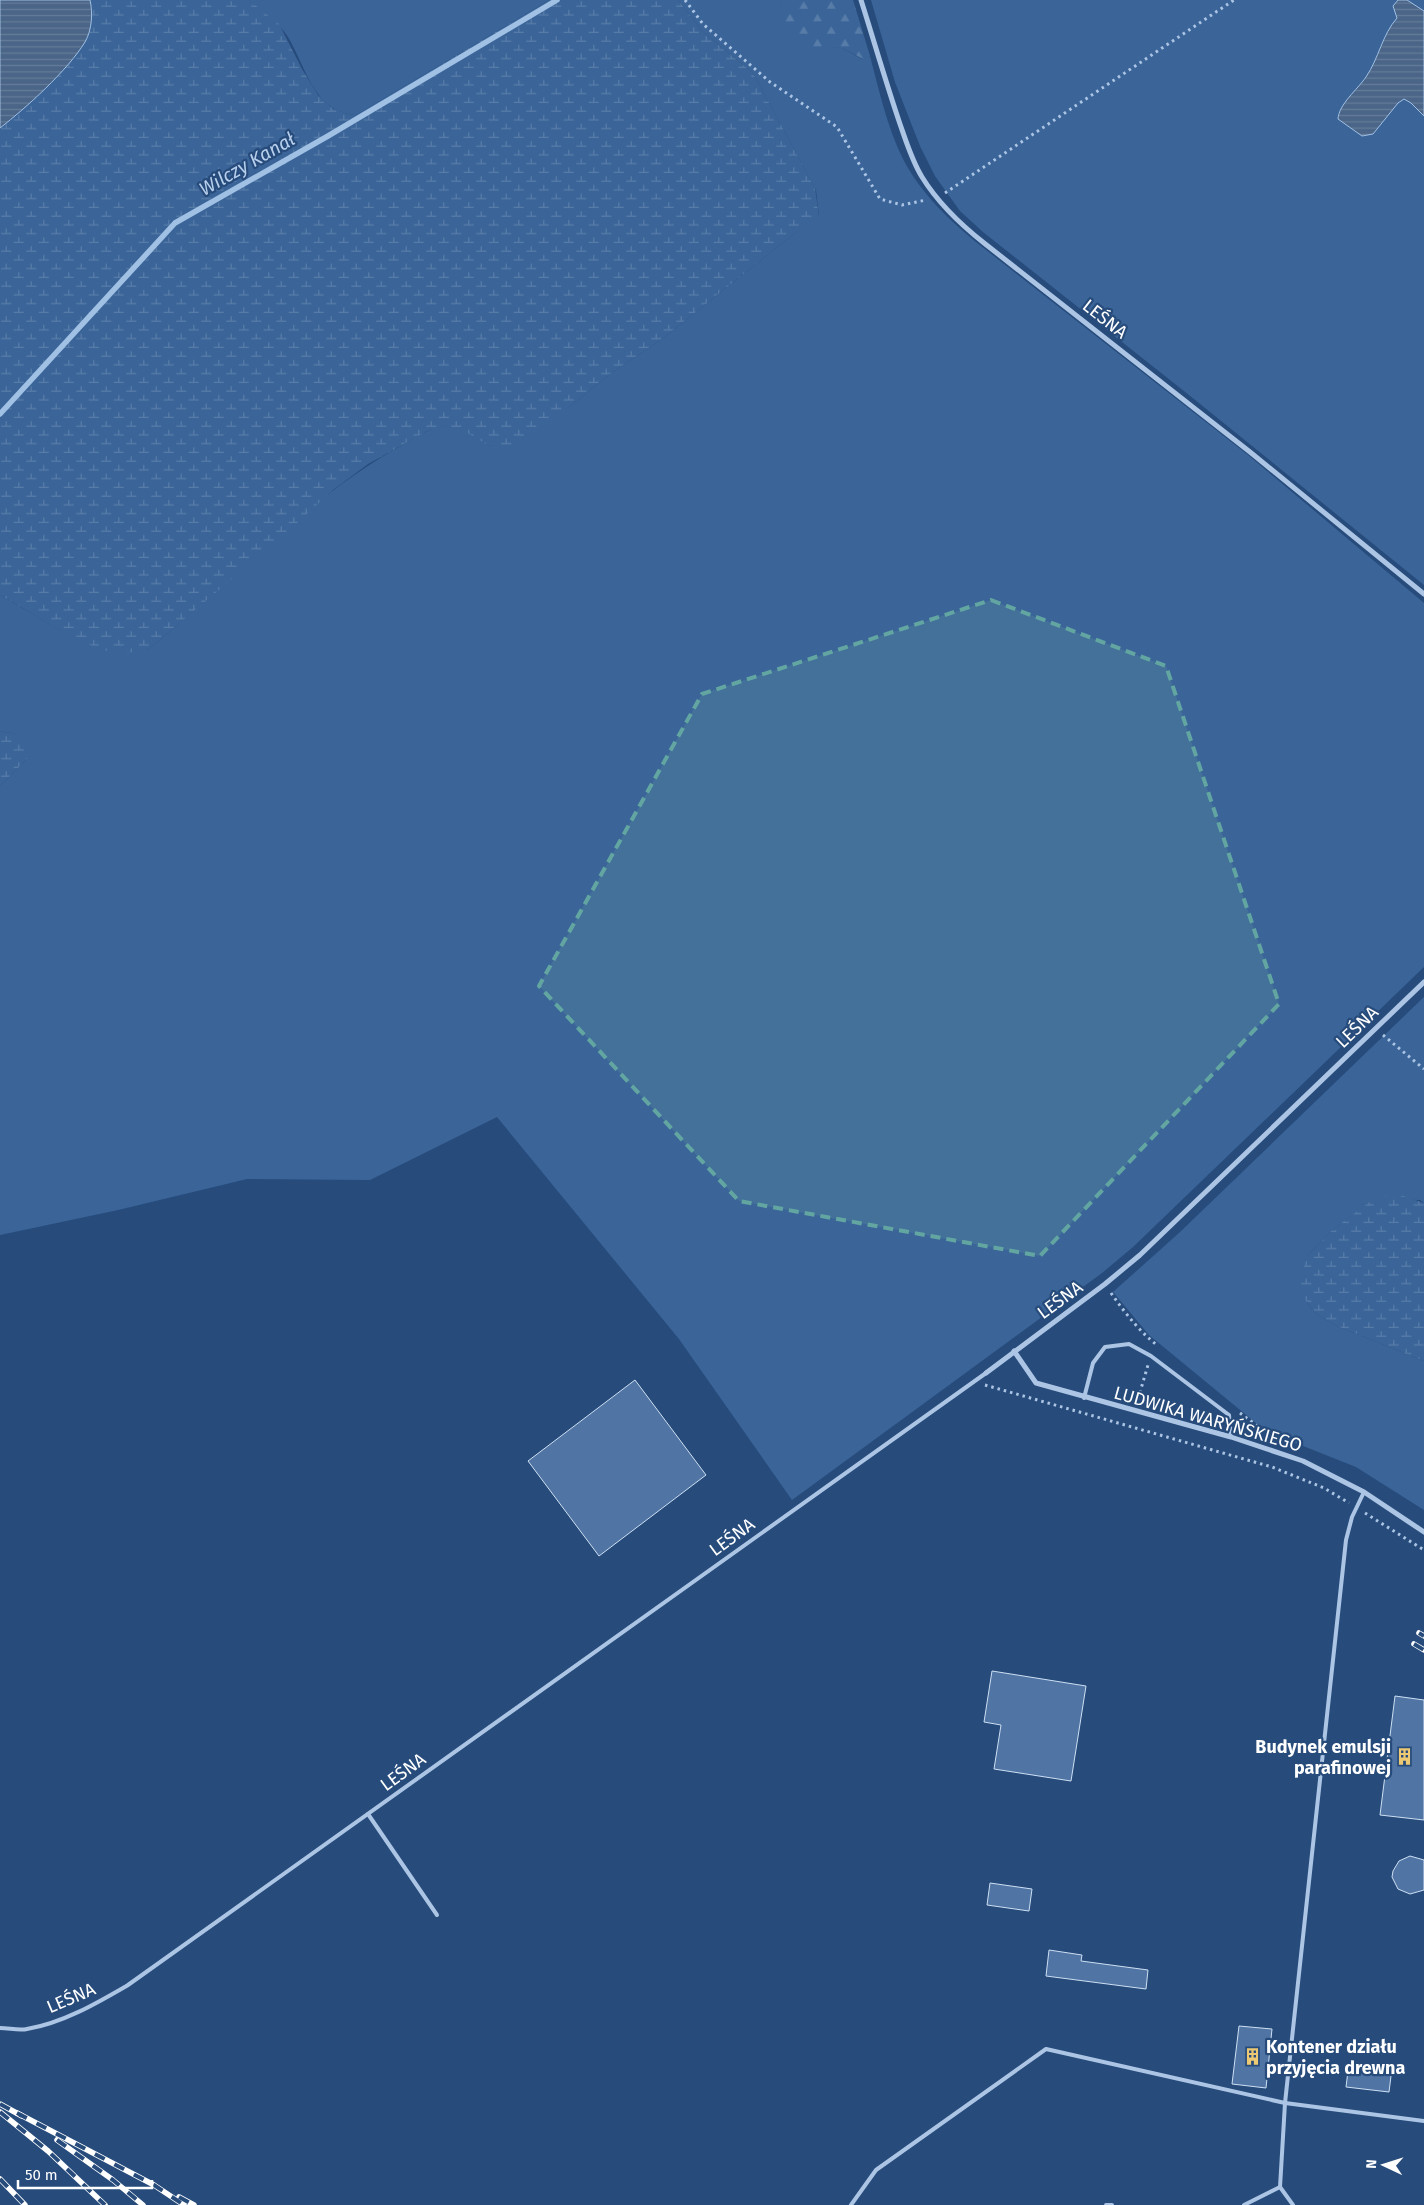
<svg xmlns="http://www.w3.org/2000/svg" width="1424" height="2205" viewBox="0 0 1424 2205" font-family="'Fira Sans',sans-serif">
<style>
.green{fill:#3b6599}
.forest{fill:url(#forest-firs)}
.wetland{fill:url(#wetland-marsh)}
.water{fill:url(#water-rules);stroke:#a0c0e4}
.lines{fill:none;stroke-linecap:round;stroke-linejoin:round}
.stream{stroke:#a0c0e4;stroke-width:5.5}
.building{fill:#5075a4;stroke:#cedff3}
.path{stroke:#acc5e4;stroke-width:3;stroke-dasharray:2.5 4;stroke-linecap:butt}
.service{stroke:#acc5e4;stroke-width:4}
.minor{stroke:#acc5e4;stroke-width:5}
.rail-casing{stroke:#fff;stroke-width:5.5}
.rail{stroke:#274c7c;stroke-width:4;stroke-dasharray:11;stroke-linecap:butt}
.marked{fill:#63a6a1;fill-opacity:0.2;stroke:#63a6a1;stroke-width:4;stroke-dasharray:10 6;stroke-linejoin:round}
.labels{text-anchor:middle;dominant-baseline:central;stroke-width:4.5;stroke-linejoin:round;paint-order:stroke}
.street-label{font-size:18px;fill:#fff;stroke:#274c7c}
.poi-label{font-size:18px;font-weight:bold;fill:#fff;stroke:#274c7c;text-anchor:end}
.water-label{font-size:19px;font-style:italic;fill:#b7cfec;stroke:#274c7c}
</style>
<defs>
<pattern id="forest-firs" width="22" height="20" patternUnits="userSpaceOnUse" patternTransform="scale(1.25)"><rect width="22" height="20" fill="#3b6599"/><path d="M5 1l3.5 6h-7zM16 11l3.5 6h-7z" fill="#587ca8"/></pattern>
<pattern id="wetland-marsh" width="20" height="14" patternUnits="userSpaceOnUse" patternTransform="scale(1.25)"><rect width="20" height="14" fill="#3b6599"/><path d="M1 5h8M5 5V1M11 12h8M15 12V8" fill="none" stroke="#587ca8"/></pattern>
<pattern id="water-rules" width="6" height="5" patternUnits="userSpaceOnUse" patternTransform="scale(1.25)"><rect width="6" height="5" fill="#4a6587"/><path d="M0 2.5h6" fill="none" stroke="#657c99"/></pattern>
</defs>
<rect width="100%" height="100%" fill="#274c7c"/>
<g class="green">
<path d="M249,0H549L356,115C312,112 306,64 286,34C276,20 261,12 249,0Z"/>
<path d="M678,0H782L781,14L830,47L842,48L862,59L870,56C879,90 887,127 903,159C921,194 951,222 981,246L1248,455L1424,603V967L1133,1247L1102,1273L792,1500L679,1339L497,1117L370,1180L247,1179L118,1210L0,1235V786L27,759L15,734L0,731V595C28,610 82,647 111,651C124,653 136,651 149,649C230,582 308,498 399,447C413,439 428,428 444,426C461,424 478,439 491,447L569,407L610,374L662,339L790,237L819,216L816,190L753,73L703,32Z"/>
<polygon points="871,0 1424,0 1424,585 1189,395 983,232 960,211 935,176 920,146 895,82"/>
<polygon points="1424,997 1424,1203 1420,1200 1375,1199 1331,1231 1308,1255 1306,1301 1316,1314 1337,1326 1424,1361 1424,1510 1356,1467 1283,1438 1256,1423 1149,1335 1113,1292 1179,1233"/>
</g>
<polygon class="forest" points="782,0 853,0 870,56 863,59 842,48 815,47 798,43 787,37 780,14"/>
<g class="wetland">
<path d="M90,0H249L279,24L302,69L318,95L332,108L347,114L356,115L549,0H678L703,32L753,73L815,188L819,217L790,237L662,339L610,374L569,407L513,444L502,448L491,447L461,429L444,426L427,431L397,448L368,464L333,490L287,532L149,649C136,652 121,655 107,651C69,640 34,613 0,595V128L54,78L73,57L92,8Z"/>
<polygon points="0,731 15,734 26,744 27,759 0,786"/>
<polygon points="1400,1195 1424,1203 1424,1361 1337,1326 1316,1314 1306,1301 1298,1284 1308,1255 1331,1231 1375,1198"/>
</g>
<g class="water">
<path d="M0,0H90C93,13 92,30 85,42C68,70 26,108 0,128Z"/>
<path d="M1398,0H1407L1424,11V116L1411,103L1404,99L1398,103L1373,134L1362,136L1338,119C1339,104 1357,90 1366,77C1379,58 1382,35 1397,18L1393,6Z"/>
</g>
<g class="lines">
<polyline class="stream" points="0,414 175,223 328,136 557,0"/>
</g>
<g class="building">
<polygon points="635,1380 706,1475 599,1556 528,1461"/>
<polygon points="992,1671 1086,1686 1071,1781 994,1769 1001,1725 984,1722"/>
<polygon points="1395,1696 1424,1700 1424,1820 1380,1815"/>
<polygon points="1410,1856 1424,1860 1424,1890 1410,1894 1398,1889 1392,1877 1393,1871 1399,1861"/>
<polygon points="990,1883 1032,1889 1029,1911 987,1905"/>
<polygon points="1049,1950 1082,1955 1081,1961 1148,1970 1146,1989 1046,1976"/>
<polygon points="1239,2026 1272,2029 1266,2088 1232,2084"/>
<polygon points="1349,2063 1392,2068 1389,2092 1346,2087"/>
</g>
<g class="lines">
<g class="path">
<polyline points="685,0 703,24 770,82 837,127 880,199 902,205 926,200"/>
<polyline points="945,193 1234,0"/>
<polyline points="1383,1035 1424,1069"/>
<path d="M1111,1293C1125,1313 1139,1331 1158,1346"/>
<polyline points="985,1385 1272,1467 1324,1488 1349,1503"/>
<polyline points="1138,1399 1148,1365"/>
<polyline points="1240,1413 1264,1431 1281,1440"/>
<polyline points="1365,1513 1424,1550"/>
</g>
<g class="service">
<polyline points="1084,1398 1093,1363 1105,1347 1129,1344 1151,1356 1229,1415 1231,1437"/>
<polyline points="368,1814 437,1915"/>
<path d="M0,2028C9,2028 19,2031 27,2029C63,2023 97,2003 128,1985L986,1373"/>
<polyline points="851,2205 876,2170 1046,2049 1285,2103 1424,2121"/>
<polyline points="1106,2205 1112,2205"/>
<polyline points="1244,2205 1280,2187"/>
<polyline points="1293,2205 1280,2187 1285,2103 1346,1540 1352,1517 1364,1492"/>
</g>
<g class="minor">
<path d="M861,0C874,41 886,83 900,124C906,141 912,161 922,177C938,203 960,224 984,243L1250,452L1424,594"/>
<polyline points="1014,1351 1036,1383 1231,1437 1303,1461 1364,1492 1424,1532"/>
<polyline points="986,1373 1105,1284 1140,1255 1424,982"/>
</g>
<defs>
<g id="rail">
<polyline points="1419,1633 1424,1636"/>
<polyline points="1414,1644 1424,1650"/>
<polyline points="0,2104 22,2116"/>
<polyline points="0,2112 48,2151 105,2205"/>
<polyline points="17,2113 154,2185 184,2205"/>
<polyline points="57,2140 113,2180 143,2205"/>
<polyline points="0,2179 25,2205"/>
<polyline points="179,2197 194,2205"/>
</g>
</defs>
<use href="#rail" class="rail-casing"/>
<use href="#rail" class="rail"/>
</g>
<path class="marked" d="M991,600L1166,666L1279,1004L1040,1256L739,1201L539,986L702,694Z"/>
<defs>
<symbol id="building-bare" viewBox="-9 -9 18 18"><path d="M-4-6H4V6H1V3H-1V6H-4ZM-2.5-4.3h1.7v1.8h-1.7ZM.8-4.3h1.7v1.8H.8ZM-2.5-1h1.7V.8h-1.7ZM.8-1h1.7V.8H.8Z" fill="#ecc972" stroke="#274c7c" stroke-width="2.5" paint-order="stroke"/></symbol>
</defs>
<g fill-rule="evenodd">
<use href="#building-bare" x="1392" y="1744" width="25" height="25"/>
<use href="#building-bare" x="1240" y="2044" width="25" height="25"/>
</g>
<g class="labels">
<g class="street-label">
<text transform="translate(1105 319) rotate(38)">LEŚNA</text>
<text transform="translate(1357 1027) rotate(-44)">LEŚNA</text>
<text transform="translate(1060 1300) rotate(-36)">LEŚNA</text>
<text transform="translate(1208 1419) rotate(16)">LUDWIKA WARYŃSKIEGO</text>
<text transform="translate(732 1537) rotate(-36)">LEŚNA</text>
<text transform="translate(403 1772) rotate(-36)">LEŚNA</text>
<text transform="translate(71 1998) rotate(-23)">LEŚNA</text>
</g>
<g class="poi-label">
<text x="1391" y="1747">Budynek emulsji<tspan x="1391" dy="21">parafinowej</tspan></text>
<text x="1266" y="2047" text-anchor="start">Kontener działu<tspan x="1266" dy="21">przyjęcia drewna</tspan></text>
</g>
<g class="water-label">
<text transform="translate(247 164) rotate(-30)">Wilczy Kanał</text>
</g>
</g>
<g transform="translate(1384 2165) rotate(274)" stroke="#274c7c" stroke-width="4" paint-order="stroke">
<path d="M0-4L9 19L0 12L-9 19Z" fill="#ffffff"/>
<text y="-8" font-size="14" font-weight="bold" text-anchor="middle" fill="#ffffff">N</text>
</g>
<path d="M18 2180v8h134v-8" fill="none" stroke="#ffffff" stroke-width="2.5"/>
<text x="25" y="2180" font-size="15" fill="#ffffff" stroke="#274c7c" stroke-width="4" paint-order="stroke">50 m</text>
</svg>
